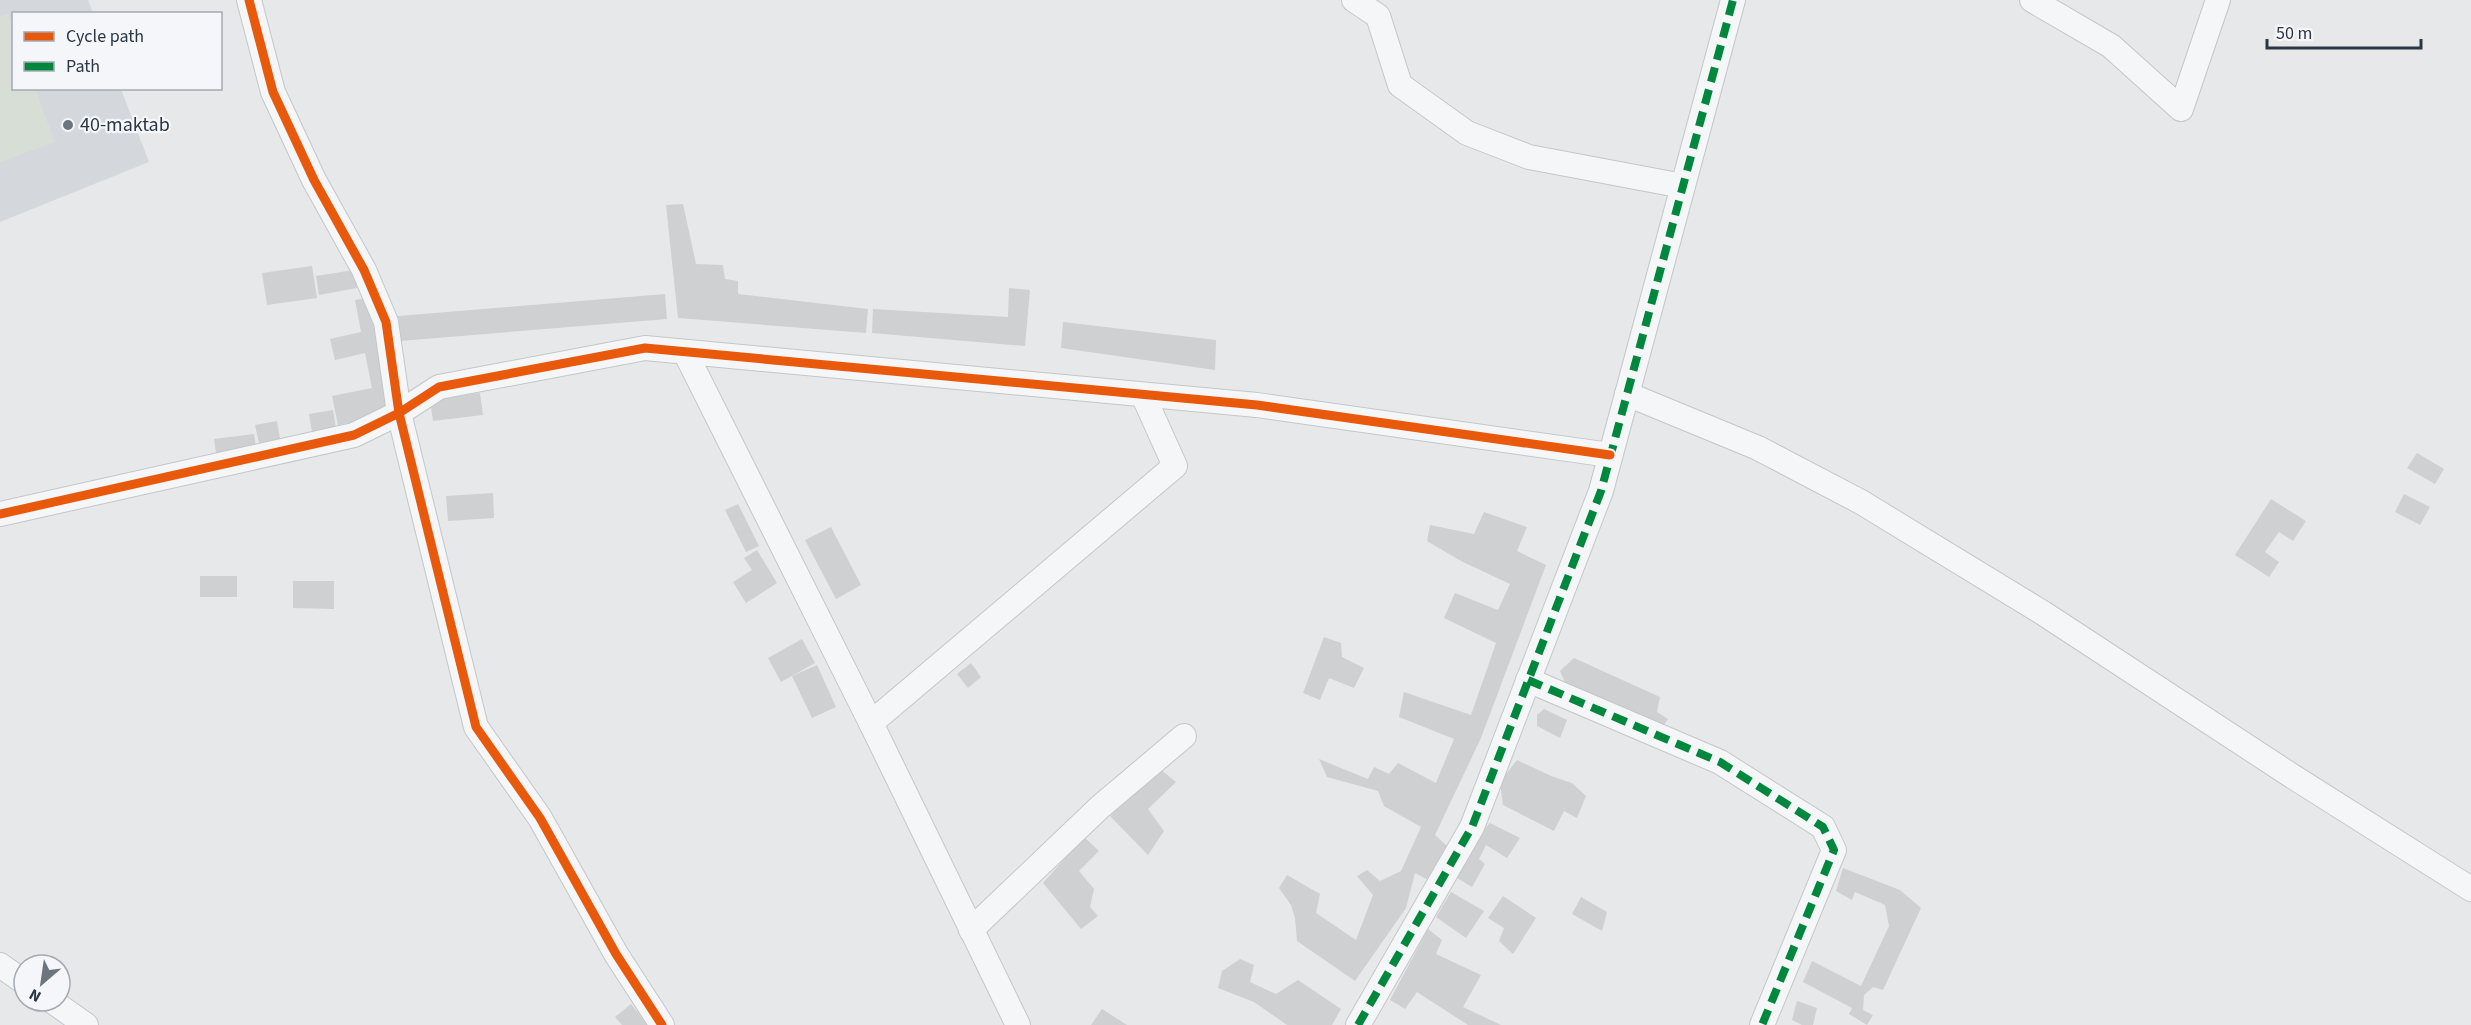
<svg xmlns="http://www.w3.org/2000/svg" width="2471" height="1025" viewBox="0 0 2471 1025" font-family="'Source Sans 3',sans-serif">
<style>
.built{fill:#d4d8dd}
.green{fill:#d7ded6}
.building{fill:#ced0d2}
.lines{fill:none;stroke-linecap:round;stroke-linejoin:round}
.minor-casing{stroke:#c4c6c8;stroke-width:26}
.minor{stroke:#f5f6f7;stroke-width:24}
.quiet{stroke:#00873e;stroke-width:8;stroke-dasharray:15 8;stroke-linecap:butt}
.cycleway-casing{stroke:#f4f6f9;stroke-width:13}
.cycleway{stroke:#e8590c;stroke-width:9}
.poi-dot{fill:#6c757e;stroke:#f4f6f9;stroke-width:2}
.labels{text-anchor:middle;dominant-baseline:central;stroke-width:4.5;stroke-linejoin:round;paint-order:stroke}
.poi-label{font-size:20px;fill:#2b3744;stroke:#f4f6f9;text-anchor:start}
</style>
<rect width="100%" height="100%" fill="#e6e8ea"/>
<polygon class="built" points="0,0 88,0 93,13 14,14 14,88 121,89 149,162 0,222"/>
<polygon class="green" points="8,14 13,30 14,88 35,89 55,142 0,162 0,17"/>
<g class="building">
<polygon points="683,204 696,264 723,265 725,279 738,281 738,294 868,309 866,333 678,318 666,205"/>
<polygon points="312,266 317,298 267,305 262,273"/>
<polygon points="354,270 357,288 319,295 316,276"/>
<polygon points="1009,288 1030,290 1025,346 872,333 873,309 1008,317"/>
<polygon points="665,294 667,319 400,341 398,316"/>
<polygon points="371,297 395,414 338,425 332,396 372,388 365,353 335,360 330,339 361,332 355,300"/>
<polygon points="1063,322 1216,340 1215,370 1061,348"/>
<polygon points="480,393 483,415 433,421 430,400"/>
<polygon points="333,410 336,428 312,432 309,414"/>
<polygon points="277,421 280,439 259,443 255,425"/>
<polygon points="254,434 256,447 216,453 214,439"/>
<polygon points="2417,453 2444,469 2435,484 2407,468"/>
<polygon points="493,493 494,518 448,521 446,496"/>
<polygon points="2404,494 2430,507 2420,525 2395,512"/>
<polygon points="2271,499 2306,521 2293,541 2279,532 2265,552 2279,562 2269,577 2235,555"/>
<polygon points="738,504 759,546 746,552 725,510"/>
<polygon points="1484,512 1527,527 1517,551 1546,565 1481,738 1435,835 1447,846 1428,880 1415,873 1406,908 1355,981 1297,941 1295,918 1291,905 1279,888 1287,875 1320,894 1316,913 1356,940 1373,895 1357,876 1367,870 1380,881 1401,871 1421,827 1384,806 1378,791 1327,777 1319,759 1368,779 1374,767 1389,774 1398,763 1436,783 1454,739 1399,717 1404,692 1471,715 1496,643 1444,618 1455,593 1498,610 1510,584 1461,561 1427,541 1430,525 1474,534"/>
<polygon points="831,527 861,585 836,599 805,540"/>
<polygon points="757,550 777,583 746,603 733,582 752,570 744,558"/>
<rect x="200" y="576" width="37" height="21"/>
<polygon points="293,581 334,581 334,609 293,608"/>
<polygon points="1324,637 1341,643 1342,657 1364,668 1354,688 1329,678 1320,700 1303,693"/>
<polygon points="802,639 815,663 781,682 768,658"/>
<polygon points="1574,658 1660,697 1657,712 1668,719 1661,729 1567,687 1560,671"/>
<polygon points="971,663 981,677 968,688 957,674"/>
<polygon points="817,665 836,707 812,718 792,676"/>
<polygon points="1544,709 1567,720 1560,738 1537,726 1537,715"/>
<polygon points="1517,760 1551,776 1572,783 1586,796 1577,818 1564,811 1554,831 1503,805 1500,782"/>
<polygon points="1160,769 1176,782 1148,809 1164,831 1148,855 1110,816"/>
<polygon points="1490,823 1520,838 1507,858 1486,845 1479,859 1485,864 1472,887 1457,878 1477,838"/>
<polygon points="1084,837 1099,851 1079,871 1094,889 1090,907 1098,916 1081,929 1043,883"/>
<polygon points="1843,868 1900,890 1921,908 1883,990 1873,987 1864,995 1863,1010 1873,1015 1867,1025 1849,1014 1852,1008 1803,982 1812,961 1861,986 1889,926 1885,905 1855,892 1852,900 1836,891"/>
<polygon points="1451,892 1484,911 1466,938 1436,917"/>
<polygon points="1503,896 1536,918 1513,954 1499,941 1504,928 1488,918"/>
<polygon points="1581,897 1607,912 1602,931 1572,914"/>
<polygon points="1428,929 1442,940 1436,954 1481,975 1463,1007 1501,1025 1468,1025 1417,992 1405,1009 1390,1000"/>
<polygon points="1240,959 1254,965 1250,982 1276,994 1298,980 1341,1009 1332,1025 1287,1025 1254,1002 1218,988 1222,971"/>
<polygon points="1797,1001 1817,1008 1813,1025 1802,1025 1792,1020"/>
<polygon points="631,1004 648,1025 622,1025 615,1017"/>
<polygon points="1102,1009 1127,1025 1091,1025"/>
</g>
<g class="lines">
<defs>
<g id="minor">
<polyline points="249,0 273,92 314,180 364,270 386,322 399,413 476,727 540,818 616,954 662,1025"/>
<polyline points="1354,0 1378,16 1400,85 1467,133 1529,157 1683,186"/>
<polyline points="2032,0 2111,46 2181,109 2218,0"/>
<polyline points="685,352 871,723"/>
<polyline points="1627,394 1758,448 1861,502 2043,613 2292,776 2471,889"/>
<polyline points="0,514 354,435 399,413 439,387 645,348 1257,405 1610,455"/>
<polyline points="1528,680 1720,762 1823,827 1834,850 1762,1025"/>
<polyline points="971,930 1100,807 1184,736"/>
<polyline points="0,965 24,982"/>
<polyline points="52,1001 86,1025"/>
<polyline points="1018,1025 871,723 1175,466 1143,395"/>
<polyline points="1358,1025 1472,827 1601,491 1733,0"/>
</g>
</defs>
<use href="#minor" class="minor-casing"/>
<use href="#minor" class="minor"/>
<g class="quiet">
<polyline points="1528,680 1720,762 1823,827 1834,850 1762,1025"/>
<polyline points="1358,1025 1472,827 1601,491 1733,0"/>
</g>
<defs>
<g id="cycleway">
<polyline points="249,0 273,92 314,180 364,270 386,322 399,413 476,727 540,818 616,954 662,1025"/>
<polyline points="0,514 354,435 399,413 439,387 645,348 1257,405 1610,455"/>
</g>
</defs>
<use href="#cycleway" class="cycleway-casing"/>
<use href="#cycleway" class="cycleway"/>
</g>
<circle class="poi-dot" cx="68" cy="125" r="6"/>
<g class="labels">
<g class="poi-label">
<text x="80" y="125">40-maktab</text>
</g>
</g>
<rect x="12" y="12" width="210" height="78" fill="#f4f6f9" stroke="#a4aab1" stroke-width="1.5"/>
<rect x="24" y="32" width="30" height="9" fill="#e8590c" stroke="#a4aab1" stroke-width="1.5"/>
<text x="66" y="42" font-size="18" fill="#2b3744">Cycle path</text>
<rect x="24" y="62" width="30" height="9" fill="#00873e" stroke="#a4aab1" stroke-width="1.5"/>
<text x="66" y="72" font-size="18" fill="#2b3744">Path</text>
<g transform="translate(42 983) rotate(209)"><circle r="28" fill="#f4f6f9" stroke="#a4aab1" stroke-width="1.5"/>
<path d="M0-4.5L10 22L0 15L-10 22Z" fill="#6c757e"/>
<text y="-9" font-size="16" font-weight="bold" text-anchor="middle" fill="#2b3744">N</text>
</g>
<path d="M2267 39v9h154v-9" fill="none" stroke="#2b3744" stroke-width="3"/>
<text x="2276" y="39" font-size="18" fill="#2b3744" stroke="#f4f6f9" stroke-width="4.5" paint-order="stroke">50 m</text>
</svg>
